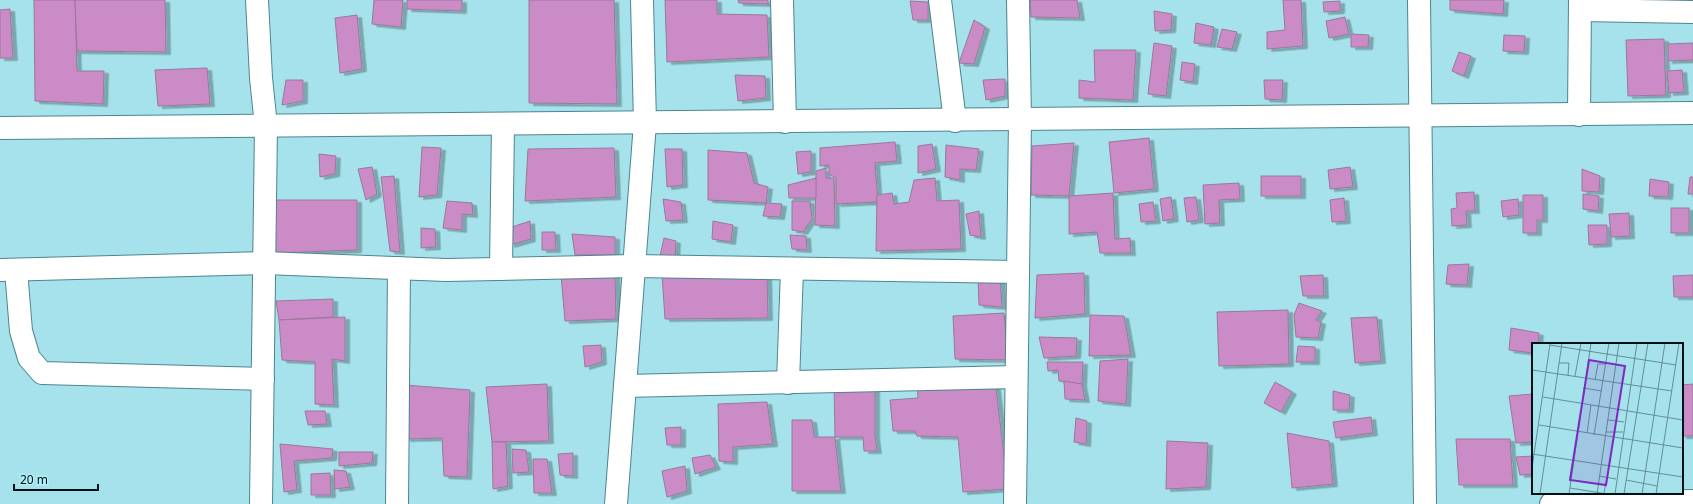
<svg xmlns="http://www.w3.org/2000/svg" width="1693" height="504" viewBox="0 0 1693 504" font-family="'Noto Sans',sans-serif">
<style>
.building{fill:#cb8bc7;stroke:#9a7898;filter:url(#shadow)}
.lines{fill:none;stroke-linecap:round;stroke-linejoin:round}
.street-casing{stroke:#4c858e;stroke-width:24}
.street{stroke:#fff;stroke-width:22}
.inset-road{fill:none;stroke:#648e96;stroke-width:1}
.view{fill:#7b2cbf;fill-opacity:0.15;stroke:#7b2cbf;stroke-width:2}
.inset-edge{fill:none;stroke:#001115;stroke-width:2}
</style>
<defs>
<filter id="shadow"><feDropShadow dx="4.5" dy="2.5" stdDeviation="0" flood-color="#0004"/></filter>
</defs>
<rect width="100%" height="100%" fill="#a6e2ec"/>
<g class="building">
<polygon points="34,0 75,0 77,71 104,71 103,104 35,101"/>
<polygon points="75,0 165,0 166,52 77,51"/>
<polygon points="374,0 403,0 401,27 372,24"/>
<polygon points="407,0 462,0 462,11 407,9"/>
<polygon points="529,0 614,0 617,104 529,103"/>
<polygon points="665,0 717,0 717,14 767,15 769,57 667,62"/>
<polygon points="738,0 768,0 768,4 739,3"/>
<polygon points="1030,0 1077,0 1080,18 1031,17"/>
<polygon points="1283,0 1301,0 1303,46 1267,49 1267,32 1285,30"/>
<polygon points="1450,0 1504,0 1503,14 1450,10"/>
<polygon points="910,1 928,2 928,20 913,20"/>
<polygon points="1340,1 1340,11 1324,12 1323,2"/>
<polygon points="10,9 13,58 0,58 0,10"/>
<polygon points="1154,11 1172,14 1171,30 1155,31"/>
<polygon points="357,15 362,69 340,73 335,18"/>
<polygon points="1345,17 1349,34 1329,38 1326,21"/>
<polygon points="974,20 985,27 974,64 959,63"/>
<polygon points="1196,23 1214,27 1211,45 1194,43"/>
<polygon points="1222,29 1237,32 1232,49 1217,47"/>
<polygon points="1351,34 1369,35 1368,47 1351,47"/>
<polygon points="1504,35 1525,36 1524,52 1503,51"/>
<polygon points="1664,39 1666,95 1628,96 1626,40"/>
<polygon points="1154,43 1172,46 1166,96 1148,94"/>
<polygon points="1693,43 1693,60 1668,61 1668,44"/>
<polygon points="1094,50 1136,50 1133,100 1079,98 1079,80 1095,82"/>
<polygon points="1459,52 1471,56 1464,76 1452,71"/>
<polygon points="1182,62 1195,64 1193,82 1180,80"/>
<polygon points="207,68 210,104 158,106 155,70"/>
<polygon points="1682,70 1684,92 1669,93 1667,71"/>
<polygon points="735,75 765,76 766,98 738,101"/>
<polygon points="1005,79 1005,96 986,100 983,80"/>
<polygon points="286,80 303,80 303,101 282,105"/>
<polygon points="1264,80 1283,80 1282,100 1265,99"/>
<polygon points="1149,138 1154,189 1114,193 1109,142"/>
<polygon points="895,142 897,161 875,163 878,202 836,204 836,178 829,174 829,165 820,166 820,148"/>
<polygon points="1074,143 1069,196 1031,195 1032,146"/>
<polygon points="932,144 936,169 918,173 918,146"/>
<polygon points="946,145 979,149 976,170 960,169 960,180 945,177"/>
<polygon points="422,147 441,148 437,195 419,197"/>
<polygon points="614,148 616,197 525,201 528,149"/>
<polygon points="665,149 682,149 683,185 667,187"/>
<polygon points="708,150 747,153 754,183 768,187 766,203 708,200"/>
<polygon points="811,151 811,172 798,174 796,152"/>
<polygon points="319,154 336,156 335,174 320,177"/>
<polygon points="372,167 377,194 366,200 358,169"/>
<polygon points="1350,167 1353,187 1330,189 1328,170"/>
<polygon points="826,168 826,178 834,178 835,226 815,225 816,171"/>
<polygon points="1582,169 1600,176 1599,192 1582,191"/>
<polygon points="394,176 400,252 390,251 381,177"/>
<rect x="1261" y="176" width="40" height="20"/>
<polygon points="1690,177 1693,177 1693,194 1688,194"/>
<polygon points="816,178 816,198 789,198 788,185"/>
<polygon points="935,178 937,201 959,200 961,249 876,251 877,195 892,193 894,204 909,202 914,180"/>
<polygon points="1650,179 1669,182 1668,197 1649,196"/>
<polygon points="1239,183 1240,199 1219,200 1220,223 1205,224 1203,185"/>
<polygon points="1474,192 1475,211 1466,211 1467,225 1452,226 1451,209 1457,208 1456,193"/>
<polygon points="1113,193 1115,239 1130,238 1131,253 1100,253 1097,232 1069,234 1069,196"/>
<polygon points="1583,194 1599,196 1598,211 1583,209"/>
<polygon points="1523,195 1543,195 1543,220 1537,220 1537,233 1523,233"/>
<polygon points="1171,197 1174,219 1163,221 1160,199"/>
<polygon points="1196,197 1199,220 1187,222 1184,198"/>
<polygon points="1344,198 1346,221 1332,222 1330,200"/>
<polygon points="663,199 681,202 683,220 666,221"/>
<polygon points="1518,199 1519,215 1503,217 1501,201"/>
<polygon points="273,200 357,200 357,250 274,253"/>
<polygon points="447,201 472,203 473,215 462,214 462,230 443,228"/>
<polygon points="792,201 810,201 812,219 803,232 792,230"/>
<polygon points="1153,202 1156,221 1141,222 1139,204"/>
<polygon points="766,203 782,204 780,217 763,216"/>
<rect x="1671" y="208" width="18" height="25"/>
<polygon points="979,211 981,237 970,235 966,214"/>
<polygon points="1629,213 1630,236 1611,237 1609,214"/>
<polygon points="530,221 531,239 510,245 509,228"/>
<polygon points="713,221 733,225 731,242 712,239"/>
<polygon points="1588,225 1607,225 1607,244 1589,245"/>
<polygon points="421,228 435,229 436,247 421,248"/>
<polygon points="542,232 555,232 556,250 542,250"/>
<polygon points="572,234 615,237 615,255 575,255"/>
<polygon points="790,235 806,236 807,250 792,249"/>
<polygon points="664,238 676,241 675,257 660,256"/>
<polygon points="1469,264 1467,285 1446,284 1448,265"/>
<polygon points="1084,273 1085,314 1035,318 1037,275"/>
<polygon points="561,275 615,275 616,319 565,321"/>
<polygon points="662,275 767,277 768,318 665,319"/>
<polygon points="1323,275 1324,296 1303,296 1300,276"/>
<polygon points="1693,275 1693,297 1674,297 1673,276"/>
<polygon points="978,277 1000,277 1002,307 979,305"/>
<polygon points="333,299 333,317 279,320 276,301"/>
<polygon points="1299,303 1322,311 1316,320 1321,322 1318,338 1296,337 1294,315"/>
<polygon points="1288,310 1289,364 1219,366 1217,312"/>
<polygon points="1004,313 1008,360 955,359 953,316"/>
<polygon points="1090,315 1124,316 1131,355 1089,356"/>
<polygon points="345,317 345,361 332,359 334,405 315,404 315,362 282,360 279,320"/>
<polygon points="1377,317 1381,361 1355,363 1351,318"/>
<polygon points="1511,328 1539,333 1538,344 1533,344 1533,353 1509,350"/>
<polygon points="1039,337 1077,338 1076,356 1044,358"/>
<polygon points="601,345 602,362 585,367 583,346"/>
<polygon points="1298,346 1315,347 1315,362 1296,362"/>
<polygon points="1128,359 1126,404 1098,401 1100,361"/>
<polygon points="1047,362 1083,362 1082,384 1059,381 1058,370 1048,371"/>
<polygon points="995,380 1008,489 963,492 958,437 917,436 915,431 893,431 890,400 918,398 917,382"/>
<polygon points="1064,381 1082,384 1085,400 1065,399"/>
<polygon points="1275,382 1292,392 1281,412 1264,403"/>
<polygon points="547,384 549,441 492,442 486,387"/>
<polygon points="1693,384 1693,436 1682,436 1682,385"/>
<polygon points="405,385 470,390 467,477 444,476 442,438 406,439"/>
<polygon points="834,385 875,385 875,436 877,451 864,451 863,437 835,437"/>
<polygon points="1333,391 1350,395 1349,410 1333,410"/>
<polygon points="1533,394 1533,442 1516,443 1509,396"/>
<polygon points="767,402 773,444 733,447 733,462 719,461 718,404"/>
<polygon points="305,411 325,411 327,424 308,425"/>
<polygon points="1371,417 1373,433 1336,438 1333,422"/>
<polygon points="1076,418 1087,421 1086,444 1074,442"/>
<polygon points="792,420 812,420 814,437 835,437 841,491 792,491"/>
<polygon points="681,427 681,445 667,445 665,428"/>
<polygon points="1287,433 1329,441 1333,484 1292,488"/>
<polygon points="1456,439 1510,439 1513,485 1459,485"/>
<polygon points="1167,441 1208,443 1206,487 1166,489"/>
<polygon points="492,442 506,442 508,486 493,489"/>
<polygon points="280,444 333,449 332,458 294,461 297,490 284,492"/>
<polygon points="512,449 526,450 529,472 513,473"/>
<polygon points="339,452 373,452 372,463 339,466"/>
<polygon points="573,453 573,476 560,475 558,454"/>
<polygon points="710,455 716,467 695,474 692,458"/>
<polygon points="1533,456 1533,474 1520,475 1516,457"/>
<polygon points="533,459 547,459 552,493 534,493"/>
<polygon points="685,466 687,491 667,497 662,471"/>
<polygon points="334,470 346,471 350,487 335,489"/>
<polygon points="330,473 331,495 311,495 311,474"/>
</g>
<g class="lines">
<defs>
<g id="street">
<polyline points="257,0 261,78 266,126 261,504"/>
<polyline points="782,0 785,122"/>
<polyline points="940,0 955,121"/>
<polyline points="1419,0 1425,504"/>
<polyline points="1580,10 1693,12"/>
<polyline points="1579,115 1580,0"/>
<polyline points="0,128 1693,113"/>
<polyline points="501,269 503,124"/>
<polyline points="0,270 264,263 446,270 634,266 1018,272"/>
<polyline points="16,270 21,331 29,358 42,373 263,379"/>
<polyline points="788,383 792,269"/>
<polyline points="625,386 1016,377"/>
<polyline points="397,504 399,268"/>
<polyline points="616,504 645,123 642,0"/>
<polyline points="1015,504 1020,120 1018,0"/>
<polyline points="1551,504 1693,501"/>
</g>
</defs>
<use href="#street" class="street-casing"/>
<use href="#street" class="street"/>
</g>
<g transform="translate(1532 343)">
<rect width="151" height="151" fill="#a6e2ec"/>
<path class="inset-road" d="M18,2L144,22M27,20H37L36,32M0,27L140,48M43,33L49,0M63,37L66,21H74M51,45L70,48M11,54L151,77M76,77L92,79M7,82L151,105M74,89H91M55,90L59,62M62,92L77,0M0,111L151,134M0,125L18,1M67,133L84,136M94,137L125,143M38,145L75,151M72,150L75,134M8,151L30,0M37,151L59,0M65,151L87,0M83,151L105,0M92,151L116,0M110,151L133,0M124,151L147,0"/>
<path class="view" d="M57,17L93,23L74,142L38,137Z"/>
<rect width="151" height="151" class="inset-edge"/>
</g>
<path d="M14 484v6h84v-6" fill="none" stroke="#001115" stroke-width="2"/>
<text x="20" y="484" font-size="12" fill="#001115" stroke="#b3eff9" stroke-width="3" paint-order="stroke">20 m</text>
</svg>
